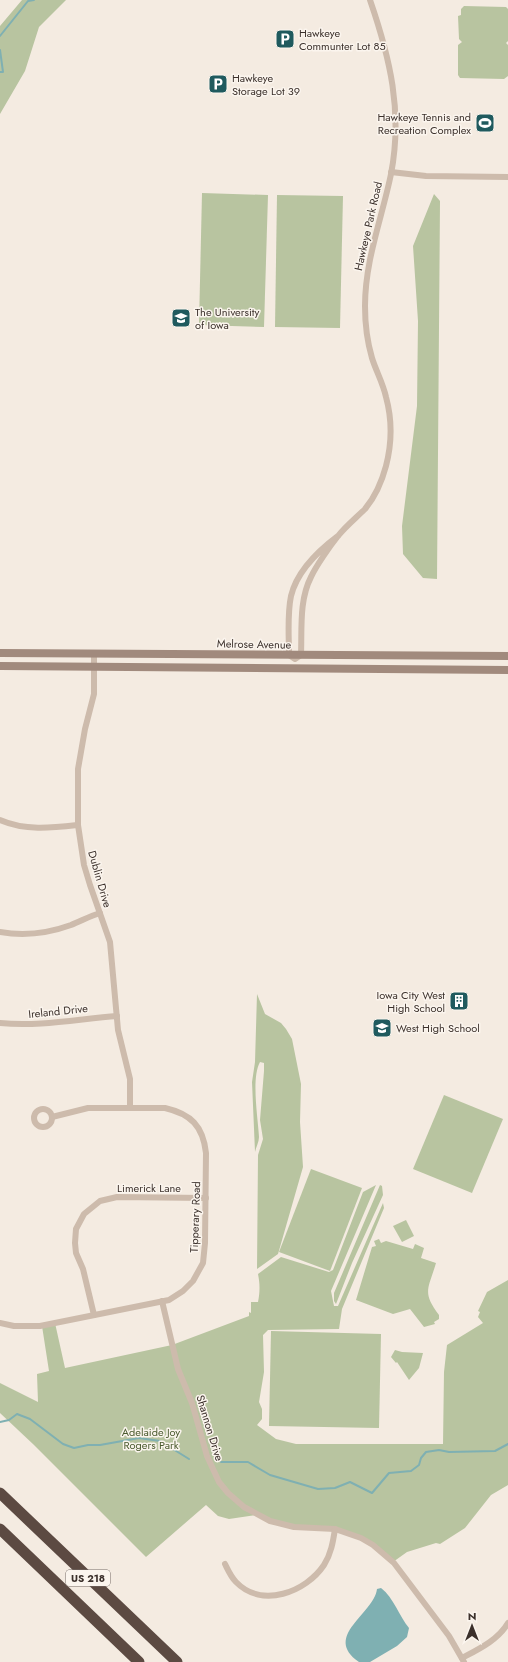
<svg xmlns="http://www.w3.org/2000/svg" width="508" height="1662" viewBox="0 0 508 1662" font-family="Jost,sans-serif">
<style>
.green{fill:#b8c4a0}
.water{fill:#7fb0b2}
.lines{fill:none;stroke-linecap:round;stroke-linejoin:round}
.stream{stroke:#7fb0b2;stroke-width:2}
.street{stroke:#cdbbac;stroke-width:6}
.secondary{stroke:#a18a7d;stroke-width:8}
.highway{stroke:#5c4a42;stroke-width:11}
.labels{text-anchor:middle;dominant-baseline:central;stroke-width:3;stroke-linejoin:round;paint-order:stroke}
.shield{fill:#fbf5ee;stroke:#756b66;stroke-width:1}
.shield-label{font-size:10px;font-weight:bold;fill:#3b302b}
.poi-label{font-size:11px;fill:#3b302b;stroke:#fbf5ee;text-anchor:start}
.street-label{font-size:11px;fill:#3b302b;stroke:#fbf5ee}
.park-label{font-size:11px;fill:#4a5a2e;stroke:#fbf5ee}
</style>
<rect width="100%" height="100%" fill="#f4ebe1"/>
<g class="green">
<polygon points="22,0 66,0 39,27 25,71 0,114 0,26"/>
<polygon points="464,6 506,7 508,9 508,41 506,43 508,45 508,76 504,79 460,78 458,75 458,45 462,42 459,39 458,16 461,15 461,9"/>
<polygon points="202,193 268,195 264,327 199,325"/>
<polygon points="434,194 440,201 437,579 423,578 403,554 402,526 417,406 418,321 413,246"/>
<polygon points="277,195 343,196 340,328 275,327"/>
<path d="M257,994L265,1014L281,1023L286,1029L292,1039L301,1084L300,1122L303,1167L278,1254L257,1269L258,1155L263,1139L260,1120L264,1071V1063L260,1062C251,1078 258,1118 259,1137C259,1142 256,1147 255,1152L252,1082L255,1062Z"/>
<polygon points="444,1095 503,1119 472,1193 413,1169"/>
<polygon points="311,1169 362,1188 330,1271 279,1252"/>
<path d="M376,1185L331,1291L334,1306H338L383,1203L384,1208L342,1309L339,1329L268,1330L263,1335L264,1372L259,1402L262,1409V1419L257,1425L276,1439L296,1444H443L444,1372L447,1345L483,1323L478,1317L480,1312L478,1311L487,1292L508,1280V1485L491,1495L465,1528L440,1544L436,1543L407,1552L393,1562L384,1553L349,1533L294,1527L256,1515L229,1519L218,1516L206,1505L146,1557L34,1445L0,1413V1383L38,1402L37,1374L49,1371L42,1326L55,1323L65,1368L172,1345L249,1316V1312L251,1313V1302H258C260,1292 260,1284 258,1274L281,1257L329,1272L333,1270L363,1192Z"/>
<polygon points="380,1185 382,1186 383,1195 352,1263 336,1304 334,1301 334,1293"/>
<polygon points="406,1220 414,1236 402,1242 393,1226"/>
<path d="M379,1239L381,1243L386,1241L413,1249L415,1244L424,1248L421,1258L436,1263C428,1290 422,1292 439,1315V1319L434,1322L435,1324L424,1327L410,1309L393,1314L356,1300L372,1247L376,1246L374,1241Z"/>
<polygon points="271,1331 381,1334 379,1428 269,1426"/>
<polygon points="395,1350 402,1352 423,1353 419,1368 409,1380 397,1362 396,1363 391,1357"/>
</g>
<path class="water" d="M381,1588C394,1598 399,1616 409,1628L407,1637L397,1646L370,1662H359C322,1636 374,1614 377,1589Z"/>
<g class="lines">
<g class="stream">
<polyline points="0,36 28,1 34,0"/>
<polyline points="0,50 3,72 0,72"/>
<polyline points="0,1422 9,1420 17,1414 30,1419 63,1444 74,1448 88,1445 100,1445 139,1438 160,1441 189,1459"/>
<polyline points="221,1462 248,1462 270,1475 318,1489 335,1488 350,1482 372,1493 389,1473 411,1471 419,1465 421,1458 426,1452 439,1450 449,1452 495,1451 508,1444"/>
</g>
<g class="street">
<polyline points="391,172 426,176 508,177"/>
<path d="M338,536C318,551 297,571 291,596C287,615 289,636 289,655L295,659L301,655C302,629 299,600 311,577C316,566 330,546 338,536C346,526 356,518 365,509C375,497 382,481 386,466C392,443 392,419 386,397C383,383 376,371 372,358C367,341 365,323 365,306C365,260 382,218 391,174C403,112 390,58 370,0"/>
<polyline points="94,653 94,694 85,729 78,769 78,825 84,865 90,885 110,942 118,1030 130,1079 130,1108"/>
<path d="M0,820C25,831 51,828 78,825"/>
<path d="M0,932C23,936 49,933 71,925C81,921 90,916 100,913"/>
<path d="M0,1023C39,1027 78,1019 117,1016"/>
<circle cx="43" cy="1118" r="9"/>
<polyline points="162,1301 178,1369 192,1403 207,1456 219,1482 228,1493 244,1507 270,1521 294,1527 335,1529 361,1538 373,1545 394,1563 449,1636 464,1662"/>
<polyline points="94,1315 83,1269 76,1253 75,1243 76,1229 84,1214 100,1201 117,1197 206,1198"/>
<path d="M0,1323L14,1326H40L169,1300L183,1291L193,1281L203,1263L205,1243L206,1153C203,1126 191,1114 165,1108H88L52,1117"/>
<path d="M225,1564C228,1570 231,1577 236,1582C262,1609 306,1592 324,1565C331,1554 333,1542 335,1529"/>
<path d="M462,1658C479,1649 498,1640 508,1623"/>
</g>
<g class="secondary">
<polyline points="0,653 508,656"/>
<polyline points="0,666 508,670"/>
</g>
<g class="highway">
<polyline points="0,1493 177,1662"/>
<polyline points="0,1529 139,1662"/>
</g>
</g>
<defs>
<symbol id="parking-square" viewBox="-11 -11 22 22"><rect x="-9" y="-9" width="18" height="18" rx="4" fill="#1f5a5e" stroke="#fbf5ee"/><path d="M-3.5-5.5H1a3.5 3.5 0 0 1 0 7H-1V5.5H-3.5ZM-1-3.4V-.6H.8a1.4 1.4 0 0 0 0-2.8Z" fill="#fff"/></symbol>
<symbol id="stadium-square" viewBox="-11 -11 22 22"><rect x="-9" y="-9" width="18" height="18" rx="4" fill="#1f5a5e" stroke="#fbf5ee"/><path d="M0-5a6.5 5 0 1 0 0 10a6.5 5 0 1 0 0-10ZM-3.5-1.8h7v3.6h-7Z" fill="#fff"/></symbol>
<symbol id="university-square" viewBox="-11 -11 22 22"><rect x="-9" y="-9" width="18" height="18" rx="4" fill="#1f5a5e" stroke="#fbf5ee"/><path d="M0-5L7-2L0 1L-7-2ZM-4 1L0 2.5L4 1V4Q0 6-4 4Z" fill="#fff"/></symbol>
<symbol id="building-square" viewBox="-11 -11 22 22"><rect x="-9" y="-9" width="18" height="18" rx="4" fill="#1f5a5e" stroke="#fbf5ee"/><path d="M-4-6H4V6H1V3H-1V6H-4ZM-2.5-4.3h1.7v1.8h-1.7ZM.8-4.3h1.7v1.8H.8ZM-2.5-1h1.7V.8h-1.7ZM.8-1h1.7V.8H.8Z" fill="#fff"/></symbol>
<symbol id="school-square" viewBox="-11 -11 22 22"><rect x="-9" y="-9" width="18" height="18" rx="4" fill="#1f5a5e" stroke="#fbf5ee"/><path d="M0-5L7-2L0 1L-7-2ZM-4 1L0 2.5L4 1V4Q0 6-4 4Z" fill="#fff"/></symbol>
</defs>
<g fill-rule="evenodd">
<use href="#parking-square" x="274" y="28" width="22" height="22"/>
<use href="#parking-square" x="207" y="73" width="22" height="22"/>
<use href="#stadium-square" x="474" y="112" width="22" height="22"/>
<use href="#university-square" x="170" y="307" width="22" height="22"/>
<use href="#building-square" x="448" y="990" width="22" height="22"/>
<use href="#school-square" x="371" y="1017" width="22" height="22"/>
</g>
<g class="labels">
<rect class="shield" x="66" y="1570" width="44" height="16" rx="3"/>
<g class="shield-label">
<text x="88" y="1578">US 218</text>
</g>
<g class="poi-label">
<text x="299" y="33">Hawkeye<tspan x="299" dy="13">Communter Lot 85</tspan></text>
<text x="232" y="78">Hawkeye<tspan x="232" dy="13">Storage Lot 39</tspan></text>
<text x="471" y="117" text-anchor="end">Hawkeye Tennis and<tspan x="471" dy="13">Recreation Complex</tspan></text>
<text x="195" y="312">The University<tspan x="195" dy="13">of Iowa</tspan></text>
<text x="445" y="995" text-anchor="end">Iowa City West<tspan x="445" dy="13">High School</tspan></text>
<text x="396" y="1028">West High School</text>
</g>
<g class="street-label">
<text transform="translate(368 226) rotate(-77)">Hawkeye Park Road</text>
<text transform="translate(254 644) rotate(1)">Melrose Avenue</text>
<text transform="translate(100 879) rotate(74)">Dublin Drive</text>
<text transform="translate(58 1011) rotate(-6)">Ireland Drive</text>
<text x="149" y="1188">Limerick Lane</text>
<text transform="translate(195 1217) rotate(-88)">Tipperary Road</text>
<text transform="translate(210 1428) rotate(73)">Shannon Drive</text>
</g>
<g class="park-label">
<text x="151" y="1432">Adelaide Joy<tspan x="151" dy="13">Rogers Park</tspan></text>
</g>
</g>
<g transform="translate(472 1626)" stroke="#fbf5ee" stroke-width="3" paint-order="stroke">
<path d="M0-3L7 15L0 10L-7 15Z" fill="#3b302b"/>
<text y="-6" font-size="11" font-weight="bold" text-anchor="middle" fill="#3b302b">N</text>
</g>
</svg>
